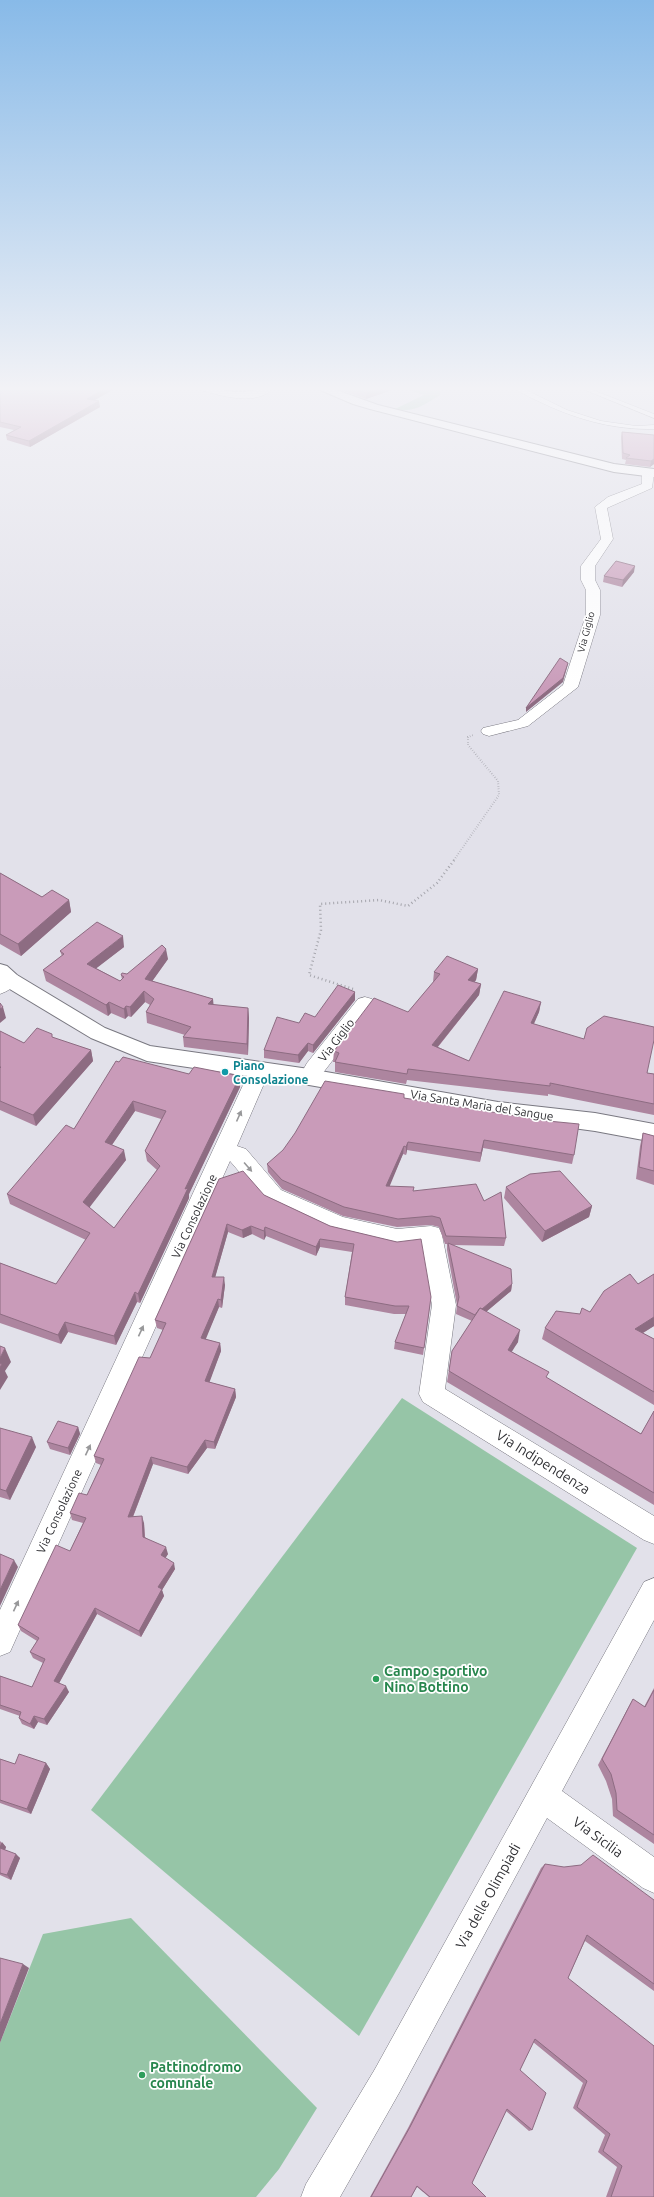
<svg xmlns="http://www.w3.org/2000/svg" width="654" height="2197" viewBox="0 0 654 2197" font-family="Ubuntu,sans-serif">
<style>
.green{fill:#96c5a7}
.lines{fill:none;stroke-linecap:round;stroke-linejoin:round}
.lane-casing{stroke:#797881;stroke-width:1}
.street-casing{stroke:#797881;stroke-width:1}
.secondary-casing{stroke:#797881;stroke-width:2}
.path-far1{stroke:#a5a5ac;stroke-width:2;stroke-dasharray:0.5 2;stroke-linecap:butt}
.path{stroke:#a5a5ac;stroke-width:2.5;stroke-dasharray:1 3;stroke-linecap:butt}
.lane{fill:#fff;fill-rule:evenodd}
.street{fill:#fff;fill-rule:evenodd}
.secondary{fill:#fff;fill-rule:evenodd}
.wall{fill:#ad859f;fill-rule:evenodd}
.shaded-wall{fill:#8d6c82}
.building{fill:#c99bb9;stroke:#8d6c82;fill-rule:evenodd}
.oneway{fill:#98989a}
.culture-dot{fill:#0f9aa8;stroke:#fff;stroke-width:1.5}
.leisure-dot{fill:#2e9e5b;stroke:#fff;stroke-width:1.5}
.labels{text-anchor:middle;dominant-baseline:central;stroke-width:3.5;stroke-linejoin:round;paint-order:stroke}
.far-street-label{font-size:10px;fill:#303034;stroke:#fff}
.street-label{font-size:12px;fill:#303034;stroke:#fff}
.culture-label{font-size:12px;font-weight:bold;fill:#0d838f;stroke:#fff;text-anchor:start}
.near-street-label{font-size:14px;fill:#303034;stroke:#fff}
.near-leisure-label{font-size:14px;font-weight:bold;fill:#27864d;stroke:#fff;text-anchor:start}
</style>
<rect width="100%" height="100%" fill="#e2e1ea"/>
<g class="green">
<path d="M372,387H437L440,392V395C424,405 414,413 395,409L424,395L400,387L382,393Z"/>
<polygon points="402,1398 637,1548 359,2036 91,1810"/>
<polygon points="131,1918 317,2108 279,2169 256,2197 0,2197 0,2043 43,1934"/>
</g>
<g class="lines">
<defs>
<g id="lane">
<path d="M513,387H520L567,410L601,421L636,426L654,425V429C613,430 575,419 538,401C530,397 520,393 513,387Z"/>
<polygon points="578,387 585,387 654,414 654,418"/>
</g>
<g id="street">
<path d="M196,387C212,385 227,393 243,392C255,391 263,386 274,387C258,408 218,395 197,389Z"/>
<polygon points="648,469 654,473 652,488 607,508 613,539 595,566 595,580 600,590 600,615 578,687 528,726 489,736 483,734 481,731 483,728 518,720 563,685 586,615 586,590 581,580 581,566 601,539 595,507 608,497 642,484 642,473"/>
<path d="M10,973L17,975L20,980C15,987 8,991 0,994V977Z"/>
<polygon points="365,997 372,999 375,1004 372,1009 316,1082 309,1085 302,1082 299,1077 307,1063 358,999"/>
<polygon points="260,1062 267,1065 270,1070 237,1146 246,1149 281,1190 343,1217 397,1229 431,1226 439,1228 442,1235 456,1305 445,1389 654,1516 654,1544 644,1540 423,1402 419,1394 432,1305 421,1246 397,1249 331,1233 265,1202 230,1161 10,1652 0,1656 0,1610 250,1070 253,1065"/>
<polygon points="654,1578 654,1620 562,1791 654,1857 654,1893 643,1888 547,1818 399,2093 340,2197 301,2197 306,2184 375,2069 644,1582"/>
</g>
<g id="secondary">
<polygon points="313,387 328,387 378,405 614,464 654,469 654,477 614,472 370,409 353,404"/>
<polygon points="0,964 7,966 17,975 105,1028 150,1046 309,1069 498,1102 595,1113 654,1124 654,1142 595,1131 498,1118 309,1085 147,1061 91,1038 3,985 0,982"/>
</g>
</defs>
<use href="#lane" class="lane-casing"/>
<use href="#street" class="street-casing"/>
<use href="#secondary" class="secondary-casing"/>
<polyline class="path-far1" points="454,860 499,795 498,781 468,745 468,737 473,735"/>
<polyline class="path" points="353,989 309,975 321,930 320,904 379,900 408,906 437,883 455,859"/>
<use href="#lane" class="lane"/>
<use href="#street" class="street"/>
<use href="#secondary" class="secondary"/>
</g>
<g class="wall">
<polygon points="0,387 94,400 100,407 30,447 7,440 6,435 14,430 0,427"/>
<polygon points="332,387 390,387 389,391 366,399"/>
<polygon points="622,432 654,435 654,464 650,467 625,464 626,460 622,459 621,437"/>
<polygon points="634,572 622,587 603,582 604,576"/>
<polygon points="0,873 42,897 69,900 71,912 21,956 0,944"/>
<polygon points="124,947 96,968 120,981 122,979 121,975 127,974 168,959 152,981 213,999 213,1005 248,1008 249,1018 248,1055 184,1047 183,1037 185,1035 147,1023 146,1012 150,1005 145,1002 131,1017 128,1016 125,1019 111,1013 108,1016 46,981 43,970 62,956 60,951"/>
<polygon points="478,969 476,980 474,982 481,984 479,995 438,1047 469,1061 541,1002 539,1012 534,1024 647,1073 654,1074 654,1115 548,1094 548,1096 407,1080 406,1084 335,1072 335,1062 333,1062 334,1051 408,1012 433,983 433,982 434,972"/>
<polygon points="355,992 355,1000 313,1053 308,1051 299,1063 264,1058 264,1050 299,1023 315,1017"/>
<polygon points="0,1031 24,1043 53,1038 91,1050 93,1061 36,1126 0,1110"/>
<path d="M119,1062L189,1074L240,1076V1087L189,1194V1198L140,1303L137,1302L116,1345L68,1332L61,1344L0,1323V1263L56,1284L86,1240L10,1204L7,1194L74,1129ZM135,1111L161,1119L145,1151L147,1161L157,1170L114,1228L89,1207L126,1160L112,1145Z"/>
<polygon points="404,1098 574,1155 572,1164 483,1148 480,1162 407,1150 406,1155 403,1154 389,1186 413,1191 484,1201 506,1238 504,1246 452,1245 512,1284 511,1291 486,1312 518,1342 511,1351 547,1378 641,1434 654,1411 654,1505 447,1382 452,1351 472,1321 456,1314 457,1305 447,1250 447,1244 445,1244 439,1227 431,1225 397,1227 343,1216 282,1189 268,1172 267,1164"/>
<polygon points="643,1133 654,1136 654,1185 636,1179 640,1146"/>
<polygon points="219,1179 264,1195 330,1226 397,1242 430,1305 423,1355 394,1349 395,1342 406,1314 394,1314 345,1305 345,1297 352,1252 320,1247 316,1256 266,1236 264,1240 252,1234 243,1238 228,1232 215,1277 225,1285 222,1308 219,1307 205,1339 220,1343 221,1351 209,1382 235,1389 236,1397 215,1449 207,1448 188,1474 153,1464 133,1517 144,1523 145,1537 168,1554 165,1558 175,1569 162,1590 164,1596 141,1637 97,1614 59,1683 69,1692 47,1725 38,1722 34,1729 22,1724 19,1718 20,1716 0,1709 0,1676 32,1687 43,1663 33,1658 30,1652 37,1641 21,1631 18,1625 70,1551 83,1523 72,1520 70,1513 87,1495 101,1465 96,1463 94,1456 150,1358 163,1330 157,1328 155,1320"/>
<polygon points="506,1187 592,1206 589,1217 542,1242 504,1198"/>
<polygon points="654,1274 654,1326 643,1333 654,1339 654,1405 542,1339 545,1328 580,1314 590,1312 638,1284"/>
<polygon points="78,1427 80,1434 70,1455 50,1449 47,1442"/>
<polygon points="0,1428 36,1447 10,1500 0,1497"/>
<polygon points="654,1688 654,1844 613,1816 612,1799 606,1781 598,1765 629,1706 633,1699 644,1707"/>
<polygon points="0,1759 15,1764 46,1763 50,1769 31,1814 0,1803"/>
<polygon points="0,1841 6,1847 5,1850 20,1858 11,1880 0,1875"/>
<polygon points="545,1864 654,1900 654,1991 585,1941 568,1978 654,2197 606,2197 617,2167 598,2152 605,2135 573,2108 583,2083 533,2042 520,2070 532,2130 529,2131 506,2111 472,2183 486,2197 429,2197 417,2187 411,2197 370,2197 408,2128 541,1868"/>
</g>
<g class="shaded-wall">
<polygon points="108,387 118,387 88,404 87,399"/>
<polygon points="385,387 390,387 389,391 366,399 367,393"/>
<polygon points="99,401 100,407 30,447 29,441"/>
<polygon points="654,459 654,464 650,467 651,461"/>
<polygon points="635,566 634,572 622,587 623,580"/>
<polygon points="568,663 567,667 563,682 526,712 526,708"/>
<polygon points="69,900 71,912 21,956 18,944"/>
<polygon points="123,936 124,947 89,974 87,964"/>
<polygon points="166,949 168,959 146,990 145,979"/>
<polygon points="478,969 476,980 467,991 468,980"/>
<polygon points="481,984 479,995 431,1055 432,1045"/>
<polygon points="144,991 145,1002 131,1017 130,1007"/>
<polygon points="355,992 355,1000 313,1053 313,1045"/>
<polygon points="213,999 214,1009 208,1004"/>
<polygon points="109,1002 111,1013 108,1016 106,1005"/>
<polygon points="541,1002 539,1012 529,1034 531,1023"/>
<polygon points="126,1006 128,1016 125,1019 124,1009"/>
<polygon points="3,1007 6,1018 0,1023 0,1009"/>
<polygon points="248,1008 249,1018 248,1055 247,1044"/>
<polygon points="308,1043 308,1051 299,1063 298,1055"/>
<polygon points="91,1050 93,1061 36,1126 33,1115"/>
<polygon points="240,1076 240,1087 189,1194 189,1198 140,1303 138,1294 185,1189"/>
<polygon points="133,1101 135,1111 107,1152 105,1142"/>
<polygon points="484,1140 483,1148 480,1162 481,1153"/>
<polygon points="408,1142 407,1150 406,1155 406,1147"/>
<polygon points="404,1146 403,1154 386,1195 386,1186"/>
<polygon points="124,1150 126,1160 86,1212 83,1202"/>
<polygon points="592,1206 589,1217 542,1242 545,1231"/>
<polygon points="227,1224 228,1232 213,1285 212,1277"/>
<polygon points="251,1226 252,1234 243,1238 242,1230"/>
<polygon points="265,1227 266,1236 264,1240 264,1231"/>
<polygon points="320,1239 320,1247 316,1256 316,1247"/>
<polygon points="224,1277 225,1285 222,1308 221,1300"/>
<polygon points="512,1284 511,1291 474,1322 475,1315"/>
<polygon points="135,1292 137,1302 116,1345 114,1336"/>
<polygon points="218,1299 219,1307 203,1346 201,1338"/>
<polygon points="654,1317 654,1326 631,1340 635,1329"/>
<polygon points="65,1322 68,1332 61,1344 58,1335"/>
<polygon points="520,1330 518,1342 506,1361 508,1350"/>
<polygon points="220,1343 221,1351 207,1389 205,1381"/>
<polygon points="5,1348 11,1362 5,1371 8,1377 0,1390 0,1358"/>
<polygon points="235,1389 236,1397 215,1449 214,1442"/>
<polygon points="78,1427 80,1434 70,1455 68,1448"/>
<polygon points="32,1437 36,1447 10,1500 6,1491"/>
<polygon points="205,1440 207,1448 188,1474 187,1467"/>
<polygon points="151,1457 153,1464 130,1524 128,1517"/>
<polygon points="142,1516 144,1523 145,1543 143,1537"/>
<polygon points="166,1547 168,1554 163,1562 161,1555"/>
<polygon points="14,1560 18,1567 0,1606 0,1590"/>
<polygon points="174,1563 175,1569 162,1590 164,1596 141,1637 139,1631 158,1587"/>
<polygon points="95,1608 97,1614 57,1687 54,1681"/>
<polygon points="66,1686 69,1692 47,1725 44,1719"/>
<polygon points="34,1716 38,1722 34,1729 30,1724"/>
<polygon points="46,1763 50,1769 31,1814 27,1809"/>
<polygon points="2,1842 6,1847 4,1852 0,1849 0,1846"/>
<polygon points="16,1854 20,1858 11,1880 7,1875"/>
<polygon points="23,1964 29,1968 0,2043 0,2024"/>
</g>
<g class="building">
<polygon points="0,387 108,387 87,399 99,401 29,441 6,435 21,427 0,422"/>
<polygon points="348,387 385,387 367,393"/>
<polygon points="622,432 654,435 654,459 651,461 626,458 630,455 623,453"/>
<polygon points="616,561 635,566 623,580 604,576"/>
<polygon points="560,658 568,663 563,678 526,708"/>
<polygon points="0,873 42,897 52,890 69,900 18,944 0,934"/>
<polygon points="97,922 123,936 87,964 120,981 124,977 121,975 122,973 127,974 162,945 166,949 145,979 213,999 208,1004 248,1008 247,1044 183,1037 191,1027 146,1012 154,999 144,991 130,1007 126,1006 124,1009 109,1002 106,1005 43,970 64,954 60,951"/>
<polygon points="447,956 478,969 468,980 481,984 432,1045 469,1061 504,991 541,1002 531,1023 584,1039 587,1028 604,1016 654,1027 654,1040 647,1073 654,1074 654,1104 550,1083 550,1086 408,1069 407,1074 335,1062 339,1053 334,1051 374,998 408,1012 440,974 434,972"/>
<polygon points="338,985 355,992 313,1045 308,1043 298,1055 264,1050 277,1017 299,1023 305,1013 315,1017"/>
<polygon points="0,1003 3,1007 0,1009"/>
<polygon points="37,1028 52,1034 52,1037 91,1050 33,1115 0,1101 0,1068 1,1067 0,1067 0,1031 24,1043"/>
<path d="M123,1057L189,1074L194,1067L240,1076L185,1189L188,1188L138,1294L135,1292L114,1336L65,1322L58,1335L0,1314V1263L56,1284L90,1233L7,1194L66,1125L74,1129L116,1061L119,1062ZM133,1101L166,1111L145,1151L160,1166L114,1228L83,1202L124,1150L105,1142Z"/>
<polygon points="325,1081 404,1094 404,1098 548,1121 579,1124 574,1155 484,1140 481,1153 408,1142 406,1147 404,1146 386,1186 414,1187 413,1191 476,1184 484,1201 501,1192 506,1238 446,1236 440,1218 432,1216 398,1219 344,1207 282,1180 267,1164 283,1150 295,1133"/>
<polygon points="643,1133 654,1136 654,1171 639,1167"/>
<polygon points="243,1171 264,1195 330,1226 397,1242 421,1239 431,1297 424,1348 395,1342 409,1306 395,1306 345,1297 354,1244 320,1239 316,1247 265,1227 264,1231 251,1226 242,1230 227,1224 212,1277 224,1277 221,1300 218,1299 201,1338 220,1343 205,1381 235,1389 214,1442 205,1440 187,1467 151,1457 128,1517 142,1516 143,1537 166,1547 161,1555 174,1563 158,1587 162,1589 139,1631 95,1608 54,1681 66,1686 44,1719 34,1716 30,1724 19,1718 21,1712 0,1705 0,1676 32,1687 45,1659 30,1652 39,1638 18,1625 56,1545 70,1551 86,1518 70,1513 79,1493 87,1495 104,1459 94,1456 139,1357 150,1358 166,1323 155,1320 219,1179"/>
<polygon points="560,1171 592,1206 545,1231 506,1187 530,1174"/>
<polygon points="448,1243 511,1269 512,1284 482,1309 480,1308 475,1315 457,1306 459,1297"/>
<polygon points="630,1274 638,1284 654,1274 654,1317 635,1329 654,1339 654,1392 545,1328 556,1311 580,1314 582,1308 590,1312 604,1291"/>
<polygon points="480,1308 520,1330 508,1350 549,1372 546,1377 641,1434 654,1411 654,1493 449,1371 452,1351"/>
<polygon points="0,1346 5,1348 0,1358"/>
<polygon points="0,1363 2,1364 0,1368"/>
<polygon points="58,1421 78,1427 68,1448 47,1442"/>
<polygon points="0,1428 32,1437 6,1491 0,1489"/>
<polygon points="0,1554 14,1560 0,1590"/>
<polygon points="654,1690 654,1835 617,1810 616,1793 611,1774 602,1759 633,1699 645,1707"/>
<polygon points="19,1754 46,1763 27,1809 0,1800 0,1759 15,1764"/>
<polygon points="0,1848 16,1854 7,1875 0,1873"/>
<polygon points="593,1855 654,1900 654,1984 587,1935 568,1978 654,2046 654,2197 611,2197 622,2166 603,2151 610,2134 577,2107 587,2081 535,2039 520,2070 546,2093 532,2130 507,2109 472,2183 486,2197 430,2197 417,2186 411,2197 371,2197 410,2127 545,1864 564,1867 581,1865"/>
<polygon points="0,1958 23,1964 0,2024"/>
</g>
<defs><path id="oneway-solid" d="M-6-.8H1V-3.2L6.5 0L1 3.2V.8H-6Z"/></defs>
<g class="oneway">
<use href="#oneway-solid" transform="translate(239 1116) rotate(-66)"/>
<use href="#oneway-solid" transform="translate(248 1167) rotate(49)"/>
<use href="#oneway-solid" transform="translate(141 1331) rotate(-65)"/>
<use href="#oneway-solid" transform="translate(88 1450) rotate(-65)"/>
<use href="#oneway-solid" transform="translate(16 1606) rotate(-65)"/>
</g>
<linearGradient id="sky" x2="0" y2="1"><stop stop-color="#88bae8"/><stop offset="0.56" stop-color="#f2f2f6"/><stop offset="1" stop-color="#f2f2f6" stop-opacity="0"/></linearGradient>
<rect width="654" height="694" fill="url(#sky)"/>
<circle class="culture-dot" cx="225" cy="1072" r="4"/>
<g class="leisure-dot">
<circle cx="376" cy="1679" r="4"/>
<circle cx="142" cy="2075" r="4"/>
</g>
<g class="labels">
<g class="far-street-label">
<text transform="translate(586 632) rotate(-75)">Via Giglio</text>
</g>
<g class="street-label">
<text transform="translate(336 1040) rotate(-52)">Via Giglio</text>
<text transform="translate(482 1105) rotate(9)">Via Santa Maria del Sangue</text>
<text transform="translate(194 1216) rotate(-65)">Via Consolazione</text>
<text transform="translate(59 1511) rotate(-65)">Via Consolazione</text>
</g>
<g class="culture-label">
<text x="233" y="1065">Piano<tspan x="233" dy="14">Consolazione</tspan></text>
</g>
<g class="near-street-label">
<text transform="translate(543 1462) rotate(32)">Via Indipendenza</text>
<text transform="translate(598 1837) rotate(36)">Via Sicilia</text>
<text transform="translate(488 1896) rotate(-61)">Via delle Olimpiadi</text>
</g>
<g class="near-leisure-label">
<text x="384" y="1671">Campo sportivo<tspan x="384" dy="16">Nino Bottino</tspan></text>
<text x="150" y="2067">Pattinodromo<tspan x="150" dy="16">comunale</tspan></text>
</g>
</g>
</svg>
